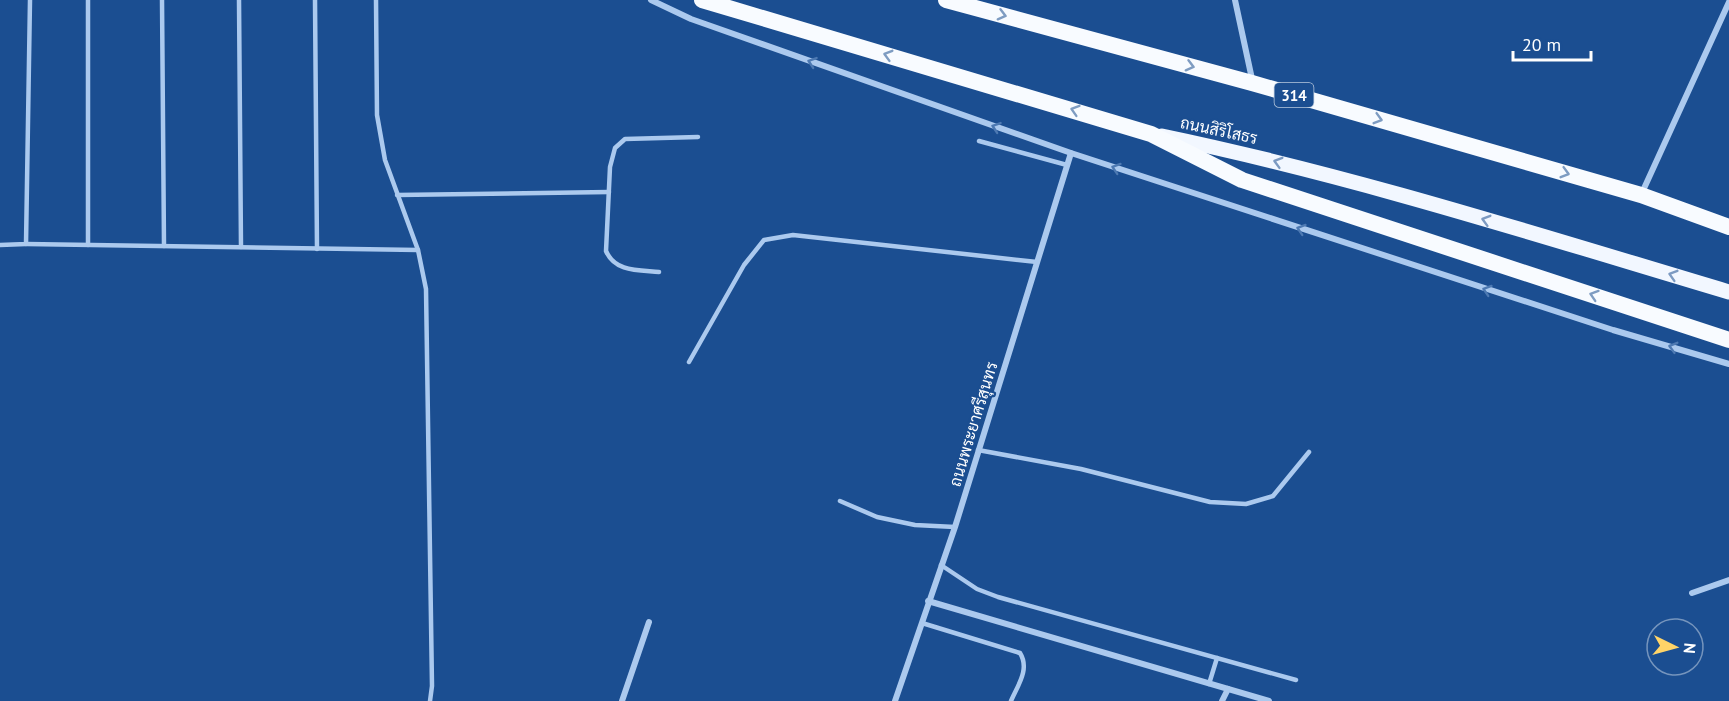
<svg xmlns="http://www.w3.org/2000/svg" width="1729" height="701" viewBox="0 0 1729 701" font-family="'PT Sans',Sarabun,sans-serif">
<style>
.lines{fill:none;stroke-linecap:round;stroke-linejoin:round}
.service{stroke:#abc9ee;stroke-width:4.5}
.minor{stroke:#abc9ee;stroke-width:6}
.primary{stroke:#f2f7ff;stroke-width:15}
.trunk{stroke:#f8fbff;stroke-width:16}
.oneway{stroke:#7e9cc2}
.oneway2{stroke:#4d79b2}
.oneway3{stroke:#7c9ac2}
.labels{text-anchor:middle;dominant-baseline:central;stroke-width:4.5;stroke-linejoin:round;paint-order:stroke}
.shield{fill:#1b4e91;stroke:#bbcade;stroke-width:1.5}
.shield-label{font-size:15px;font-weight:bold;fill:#fff}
.street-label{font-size:16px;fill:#fff;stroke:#1b4e91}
</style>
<rect width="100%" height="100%" fill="#1b4e91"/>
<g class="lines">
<g class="service">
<polyline points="162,0 164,246"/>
<polyline points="239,0 241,247"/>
<polyline points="315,0 317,249"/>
<polyline points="376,0 377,115 385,160 418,250 426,289 432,686 430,701"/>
<polyline points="979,141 1067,165"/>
<polyline points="397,195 609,192"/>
<polyline points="26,244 418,250"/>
<polyline points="0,245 26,244 30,0"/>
<polyline points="88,245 88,0"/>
<path d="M659,272C638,270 615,272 606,251L610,167L615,148L625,139L698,137"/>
<polyline points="689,362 744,265 764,240 793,235 1037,262"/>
<polyline points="978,450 1081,469 1210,502 1246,504 1273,496 1309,452"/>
<polyline points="840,501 877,517 915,525 955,527"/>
<polyline points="941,565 977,589 998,597 1296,680"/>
<path d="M922,623L1020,653C1030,669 1018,685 1011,701"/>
<polyline points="1209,684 1217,658"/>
</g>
<g class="minor">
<polyline points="651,0 691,19 1071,153 1613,330 1729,364"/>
<polyline points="1235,0 1252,79"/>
<polyline points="1641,195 1729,2"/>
<polyline points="1692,593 1729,580"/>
<polyline points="928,601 1269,701"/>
<polyline points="622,701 649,622"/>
<polyline points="895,701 955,527 1071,153"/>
<polyline points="1222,701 1228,689"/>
</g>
<path class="primary" d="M1162,136C1354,176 1541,236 1729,292"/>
<g class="trunk">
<polyline points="702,0 1151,134 1242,180 1729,340"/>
<polyline points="946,0 1252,83 1641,195 1729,227"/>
</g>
</g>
<defs><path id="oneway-chevron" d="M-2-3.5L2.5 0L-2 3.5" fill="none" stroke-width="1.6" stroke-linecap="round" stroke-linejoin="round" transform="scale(1.5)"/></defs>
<g class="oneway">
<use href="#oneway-chevron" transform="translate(1002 15) rotate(15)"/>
<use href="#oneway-chevron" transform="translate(888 55) rotate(-164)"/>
<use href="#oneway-chevron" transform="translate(1190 66) rotate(15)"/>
<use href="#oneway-chevron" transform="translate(1075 110) rotate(-163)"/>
<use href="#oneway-chevron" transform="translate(1378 119) rotate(16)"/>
<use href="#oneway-chevron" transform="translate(1565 173) rotate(16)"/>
<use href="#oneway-chevron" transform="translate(1594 295) rotate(-162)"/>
</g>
<g class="oneway2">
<use href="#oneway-chevron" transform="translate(812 62) rotate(-161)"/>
<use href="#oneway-chevron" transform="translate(996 127) rotate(-161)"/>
<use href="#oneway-chevron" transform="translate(1116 168) rotate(-162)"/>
<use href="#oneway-chevron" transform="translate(1301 229) rotate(-162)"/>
<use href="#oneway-chevron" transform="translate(1487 290) rotate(-162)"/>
<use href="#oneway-chevron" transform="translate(1673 347) rotate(-164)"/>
</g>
<g class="oneway3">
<use href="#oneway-chevron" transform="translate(1278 162) rotate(-164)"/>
<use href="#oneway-chevron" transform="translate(1486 220) rotate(-164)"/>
<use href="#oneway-chevron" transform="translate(1673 275) rotate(-163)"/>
</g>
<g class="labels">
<rect class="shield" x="1274.5" y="83" width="39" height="24" rx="4.5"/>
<g class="shield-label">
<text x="1294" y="95">314</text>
</g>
<g class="street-label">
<text transform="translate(1219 130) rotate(12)">ถนนสิริโสธร</text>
<text transform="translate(973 424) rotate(-73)">ถนนพระยาศรีสุนทร</text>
</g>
</g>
<g transform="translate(1675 647) rotate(95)"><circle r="28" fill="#1b4e91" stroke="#7695bd" stroke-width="1.5"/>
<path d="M0-4.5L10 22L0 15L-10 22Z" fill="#ffd468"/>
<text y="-9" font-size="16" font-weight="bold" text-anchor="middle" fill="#ffffff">N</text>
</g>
<path d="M1513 51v9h78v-9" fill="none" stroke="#ffffff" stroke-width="3"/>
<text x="1522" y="51" font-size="18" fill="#ffffff" stroke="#1b4e91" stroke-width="4.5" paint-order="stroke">20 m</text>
</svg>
